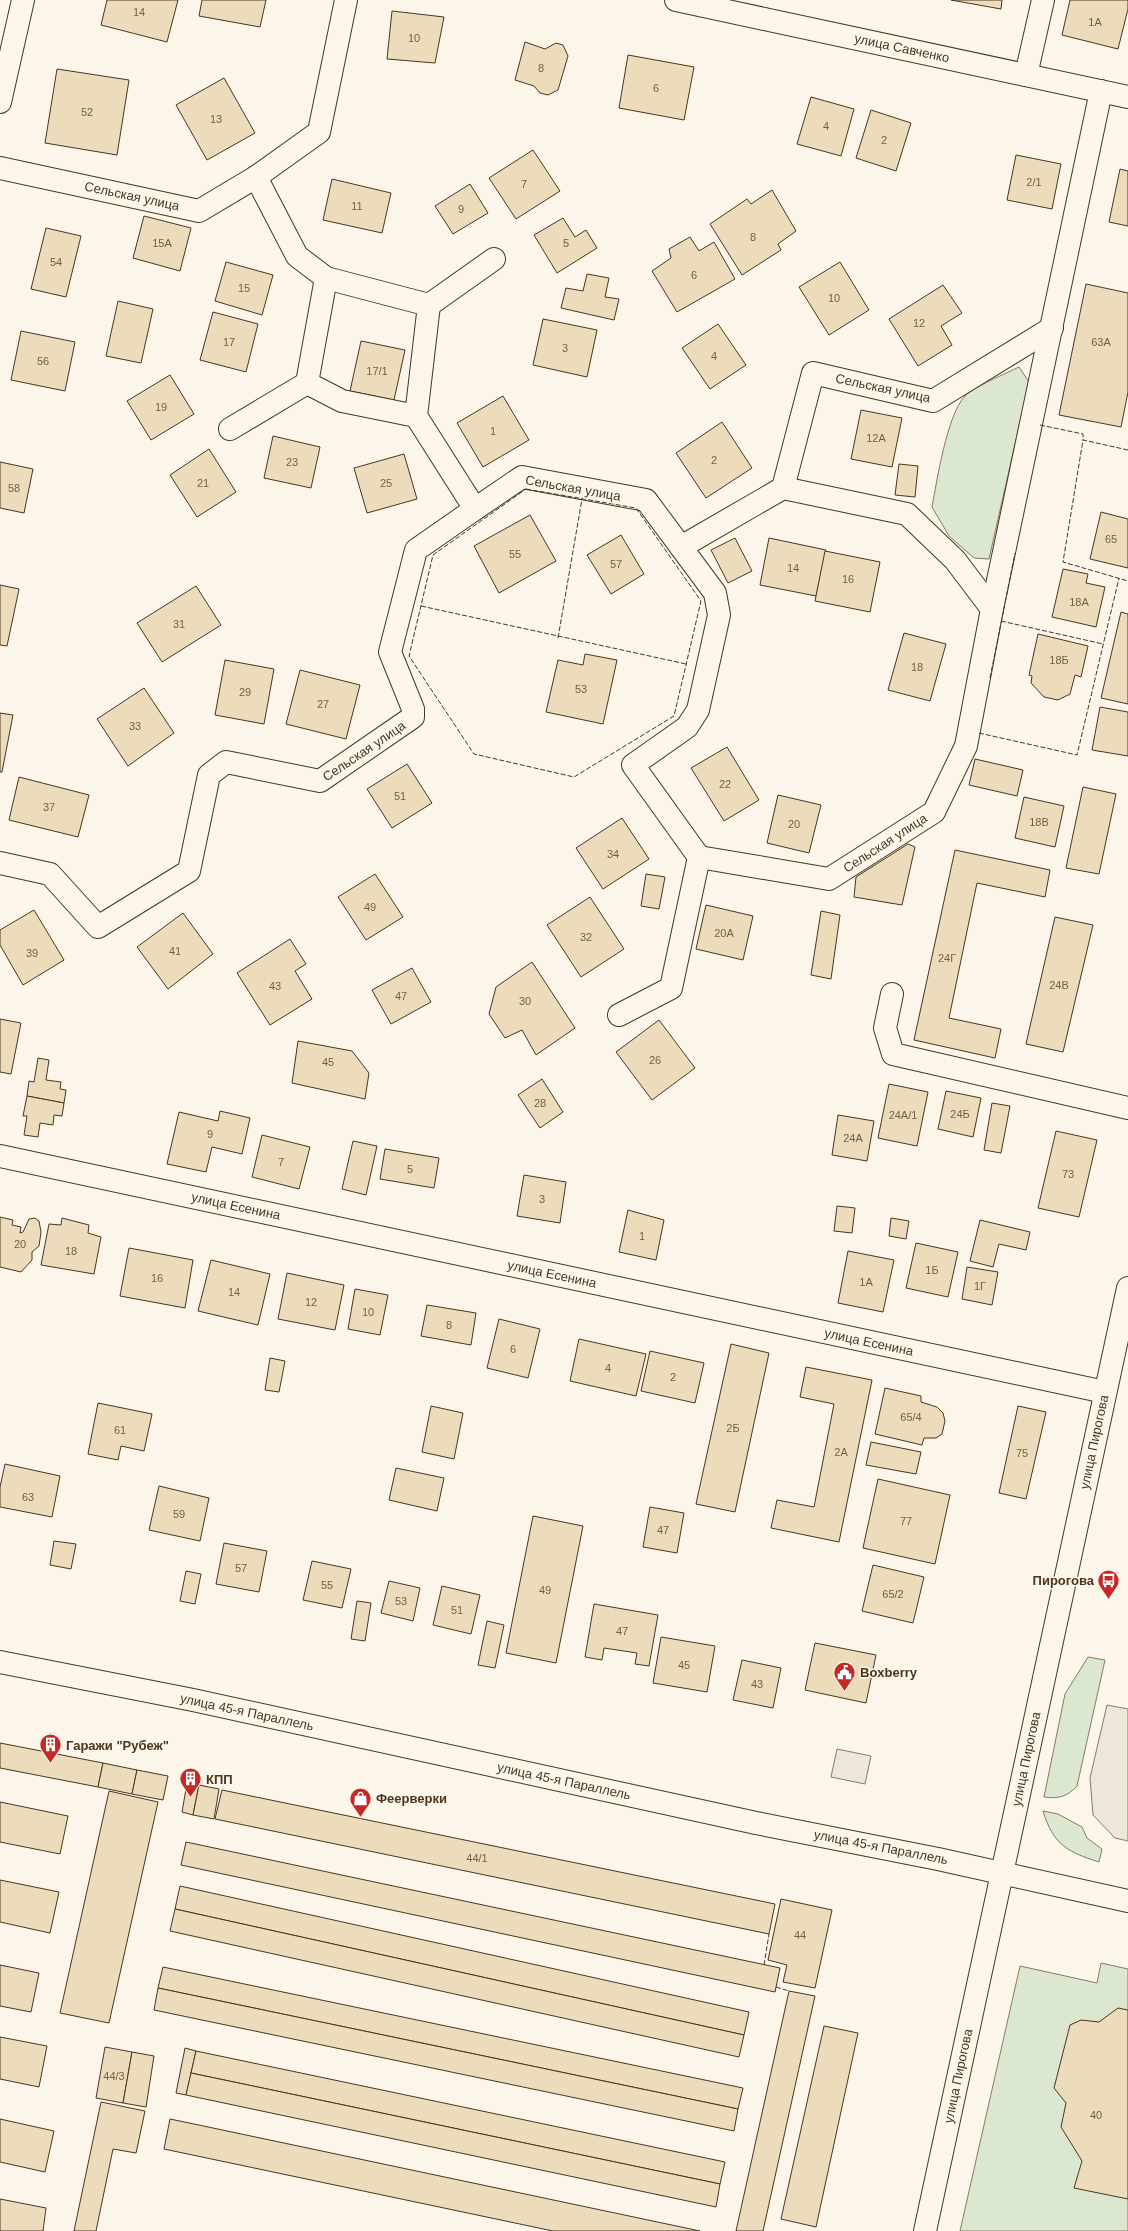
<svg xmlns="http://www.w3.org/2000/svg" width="1128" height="2231" viewBox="0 0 1128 2231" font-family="Arial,sans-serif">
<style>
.green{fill:#dce7d0;stroke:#887966}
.parking{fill:#ede7d9;stroke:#887966}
.building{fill:#ecdcbc;stroke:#4a3520}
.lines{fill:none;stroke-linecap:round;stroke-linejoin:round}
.street-casing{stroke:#4a3520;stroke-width:24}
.secondary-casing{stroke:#4a3520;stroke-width:24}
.street{stroke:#fbf6e9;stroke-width:22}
.secondary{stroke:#fbf6e9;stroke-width:22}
.fence{stroke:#4a3520;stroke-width:1;stroke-dasharray:5 2;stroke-linecap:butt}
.labels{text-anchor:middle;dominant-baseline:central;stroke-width:3;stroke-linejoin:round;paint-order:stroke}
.number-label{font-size:11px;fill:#725f47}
.street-label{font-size:13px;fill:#4a3520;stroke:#fbf6e9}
.poi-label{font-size:13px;font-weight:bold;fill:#4a3520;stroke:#fbf6e9;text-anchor:start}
</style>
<rect width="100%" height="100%" fill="#fbf6e9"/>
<g class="green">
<path d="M1019,367L1029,382L989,559L974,558L949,536L932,507C937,480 947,415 965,396C973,387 1007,373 1019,367Z"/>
<path d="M1088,1657L1105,1660L1077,1786C1067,1797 1058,1799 1044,1797L1065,1694Z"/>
<path d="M1043,1811L1058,1814L1082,1827L1087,1838L1102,1849L1099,1862C1067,1852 1053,1844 1043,1811Z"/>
<polygon points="1101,1963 1128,1969 1128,2231 960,2231 1020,1966 1097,1983"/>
</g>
<g class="parking">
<polygon points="1107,1705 1128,1709 1128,1841 1115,1838 1093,1815 1090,1778"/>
<polygon points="837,1749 871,1756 865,1784 831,1777"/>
</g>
<g class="building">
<polygon points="107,0 178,0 167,42 101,25"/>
<polygon points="202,0 266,0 260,27 199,16"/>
<polygon points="951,0 1002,0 1001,9"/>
<polygon points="1070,0 1128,0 1128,9 1118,49 1062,35"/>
<polygon points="392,11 444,17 435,63 387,59"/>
<polygon points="525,42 545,49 556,43 563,45 568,56 558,90 548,95 540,93 534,86 515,80"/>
<polygon points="628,55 694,67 684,120 619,108"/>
<polygon points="57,69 129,80 117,155 45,143"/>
<polygon points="224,78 255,133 207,160 176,105"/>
<polygon points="811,97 854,109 841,156 797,144"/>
<polygon points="871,110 911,123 896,171 856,158"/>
<polygon points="533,150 560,191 516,219 489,178"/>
<polygon points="1016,155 1061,164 1052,209 1007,200"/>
<polygon points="1120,169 1128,171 1128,226 1109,222"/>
<polygon points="332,179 391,193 382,233 323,220"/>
<polygon points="470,184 488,213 453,234 435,206"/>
<polygon points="772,190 796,231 778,244 781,250 742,275 710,224 747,199 751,204"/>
<polygon points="144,216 191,228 180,271 133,258"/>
<polygon points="563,218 575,237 586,230 597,248 557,273 534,235"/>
<polygon points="46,228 81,236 66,297 31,289"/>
<polygon points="690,237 699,251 714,242 735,279 677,312 652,271 671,258 669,249"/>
<polygon points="226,262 273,275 262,315 215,301"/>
<polygon points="840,262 869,310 829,335 799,287"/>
<polygon points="587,274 609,278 605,297 619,299 614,320 561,308 566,288 583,291"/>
<polygon points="1086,284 1128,293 1128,392 1121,427 1059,415"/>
<polygon points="943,285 962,313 941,326 952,345 918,366 889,319"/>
<polygon points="118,301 153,309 141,363 106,356"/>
<polygon points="213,312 258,324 246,372 200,360"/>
<polygon points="543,319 597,330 587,377 533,365"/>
<polygon points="718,324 746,365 710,389 682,348"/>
<polygon points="21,331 75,342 65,391 11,380"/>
<polygon points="361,341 405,350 394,400 350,391"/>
<polygon points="170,375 194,414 151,440 127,401"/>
<polygon points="503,396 529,440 483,467 457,423"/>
<polygon points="861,410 902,418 892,467 851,459"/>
<polygon points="722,422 752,468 706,498 676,453"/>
<polygon points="273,436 320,447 311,488 264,478"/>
<polygon points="209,449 236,492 197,517 170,475"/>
<polygon points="404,454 417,499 367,513 354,468"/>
<polygon points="0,462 33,469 24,513 0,508"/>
<polygon points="899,464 918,466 915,497 895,495"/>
<polygon points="1101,512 1128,519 1128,568 1090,559"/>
<polygon points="530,515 556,561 499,593 474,546"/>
<polygon points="621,535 644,574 611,594 587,555"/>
<polygon points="735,538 752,571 728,583 711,550"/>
<polygon points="769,538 826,550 816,596 760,585"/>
<polygon points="825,551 880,562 870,612 815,601"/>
<polygon points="1063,569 1088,574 1086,583 1105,587 1096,627 1052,617"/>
<polygon points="0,585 19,589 7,646 0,645"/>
<polygon points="196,586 221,625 162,662 137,623"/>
<polygon points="1121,612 1128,614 1128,704 1101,698"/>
<polygon points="904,633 946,644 930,701 888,690"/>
<polygon points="1038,634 1088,646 1081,677 1075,675 1070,694 1058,700 1044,697 1031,683 1032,676 1029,675"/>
<polygon points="585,654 617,660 603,724 546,712 558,660 583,665"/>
<polygon points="225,660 274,669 264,724 215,715"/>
<polygon points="300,670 360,685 346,739 286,724"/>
<polygon points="144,688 174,733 128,766 97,719"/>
<polygon points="1100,707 1128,712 1128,756 1092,750"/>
<polygon points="0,713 13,715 2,772 0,772"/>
<polygon points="727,747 759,800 724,821 691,768"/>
<polygon points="975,759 1023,770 1017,796 969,785"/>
<polygon points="407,764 432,803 392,828 367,789"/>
<polygon points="19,777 89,795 78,837 9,820"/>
<polygon points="1083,787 1116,794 1099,874 1066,868"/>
<polygon points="778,795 821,805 809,853 767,843"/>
<polygon points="1024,797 1064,806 1055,847 1015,838"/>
<polygon points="622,818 649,859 603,889 576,848"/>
<polygon points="908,844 915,847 902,905 854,897 856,877"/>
<polygon points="955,850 1050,870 1045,897 977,883 949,1018 1001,1029 995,1058 914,1040"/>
<polygon points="375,874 403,917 366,940 338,897"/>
<polygon points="646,874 665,877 659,909 641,906"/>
<polygon points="590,897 624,949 581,977 547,925"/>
<polygon points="706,905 753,916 743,960 696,949"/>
<polygon points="34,910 64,960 23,985 0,945 0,930"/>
<polygon points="821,911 840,915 831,979 811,975"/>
<polygon points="183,913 213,954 168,989 137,947"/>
<polygon points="1055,917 1093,925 1063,1052 1026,1044"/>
<polygon points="290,939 306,964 295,971 312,999 270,1025 237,973"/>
<polygon points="532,962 575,1028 536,1055 522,1030 505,1038 489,1014 496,987"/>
<polygon points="412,968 431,1002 391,1024 372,990"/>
<polygon points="0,1019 21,1023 11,1074 0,1072"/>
<polygon points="659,1020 695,1068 652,1100 616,1052"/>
<polygon points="298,1041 352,1051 369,1073 365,1099 292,1083"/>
<polygon points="38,1058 49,1060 46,1080 61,1082 60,1089 66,1090 64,1103 27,1096 29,1081 34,1082"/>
<polygon points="542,1079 563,1112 540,1128 518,1095"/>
<polygon points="889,1084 928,1092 917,1146 878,1138"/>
<polygon points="946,1091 981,1098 973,1137 938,1129"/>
<polygon points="27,1096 64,1103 62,1116 54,1115 53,1125 40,1123 38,1137 24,1135 27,1116 23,1116"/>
<polygon points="992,1103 1010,1106 1001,1153 984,1150"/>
<polygon points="220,1111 250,1118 242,1154 212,1147 206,1172 167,1164 179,1112 218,1121"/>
<polygon points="838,1115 874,1121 867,1161 832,1155"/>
<polygon points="1056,1131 1097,1140 1079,1217 1038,1208"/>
<polygon points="262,1135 310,1147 299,1189 252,1177"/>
<polygon points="353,1141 377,1146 366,1195 342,1189"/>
<polygon points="385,1149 439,1158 434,1188 380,1179"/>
<polygon points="524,1175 566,1182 560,1223 517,1216"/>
<polygon points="837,1206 855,1208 852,1233 834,1231"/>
<polygon points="628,1210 664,1220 656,1260 619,1252"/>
<polygon points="0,1217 13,1220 12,1225 21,1227 20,1233 23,1232 29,1219 35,1218 39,1221 41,1232 39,1246 32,1252 32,1260 21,1272 0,1267"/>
<polygon points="62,1218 89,1225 88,1233 101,1237 94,1274 41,1265 49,1224 61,1225"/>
<polygon points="891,1218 909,1221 906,1239 889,1236"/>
<polygon points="980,1220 1030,1232 1026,1250 999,1244 993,1267 970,1261"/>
<polygon points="916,1243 958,1252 948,1297 906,1288"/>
<polygon points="129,1248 193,1260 185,1308 120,1296"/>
<polygon points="848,1251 894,1260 883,1312 838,1303"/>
<polygon points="211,1260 270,1274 258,1325 198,1311"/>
<polygon points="967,1267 998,1272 992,1305 962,1299"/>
<polygon points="287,1273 344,1285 335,1330 278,1319"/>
<polygon points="355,1289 388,1295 380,1335 348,1329"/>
<polygon points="427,1305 476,1313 471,1345 421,1336"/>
<polygon points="499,1319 540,1329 528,1378 487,1368"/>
<polygon points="579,1339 646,1354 636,1396 570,1381"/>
<polygon points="731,1344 769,1353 735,1512 696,1504"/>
<polygon points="650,1351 704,1363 695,1403 641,1391"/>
<polygon points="270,1358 285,1361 279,1392 265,1390"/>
<polygon points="806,1367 872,1380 839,1542 771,1528 777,1500 814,1507 834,1404 800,1397"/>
<polygon points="885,1388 921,1396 921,1402 937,1407 943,1413 945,1421 942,1434 936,1438 924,1438 922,1445 875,1434"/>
<polygon points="98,1403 152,1414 144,1451 121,1446 118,1460 88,1454"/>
<polygon points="431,1406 463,1413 454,1459 422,1452"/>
<polygon points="1018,1406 1046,1412 1026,1499 999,1493"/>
<polygon points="871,1442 921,1452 916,1474 866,1465"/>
<polygon points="5,1464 60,1476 52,1517 0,1507 0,1487"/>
<polygon points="396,1468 444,1478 437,1511 389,1500"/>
<polygon points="878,1479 950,1495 935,1564 863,1548"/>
<polygon points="159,1486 209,1498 200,1541 149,1530"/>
<polygon points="650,1507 684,1513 677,1553 643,1547"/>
<polygon points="533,1516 583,1526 556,1663 506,1653"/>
<polygon points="54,1541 76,1544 71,1569 50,1565"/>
<polygon points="224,1543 267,1551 259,1592 216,1584"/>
<polygon points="312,1561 351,1569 342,1608 303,1600"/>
<polygon points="873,1565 924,1577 913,1623 862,1611"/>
<polygon points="186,1571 201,1574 195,1604 180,1601"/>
<polygon points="389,1581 420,1588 413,1621 381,1613"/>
<polygon points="442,1586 480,1595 471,1634 433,1625"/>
<polygon points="357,1601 371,1603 365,1641 351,1639"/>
<polygon points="594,1604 658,1615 649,1666 635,1664 637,1653 604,1648 602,1660 585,1657"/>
<polygon points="487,1621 504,1625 495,1668 478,1665"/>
<polygon points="661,1637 715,1646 707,1692 653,1683"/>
<polygon points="815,1643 876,1655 866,1703 805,1690"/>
<polygon points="742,1660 781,1668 773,1708 733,1700"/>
<polygon points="0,1743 103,1763 98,1787 0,1768"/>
<polygon points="103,1763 137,1770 132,1794 98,1787"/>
<polygon points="137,1770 168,1776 163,1800 132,1794"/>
<polygon points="187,1783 199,1785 193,1815 182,1812"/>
<polygon points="199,1785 219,1789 214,1819 193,1815"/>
<polygon points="222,1790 775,1904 769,1934 215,1819"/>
<polygon points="109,1791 158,1802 109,2023 60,2013"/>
<polygon points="0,1802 68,1816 60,1854 0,1842"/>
<polygon points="186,1842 780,1968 775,1992 181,1865"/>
<polygon points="0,1880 59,1892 50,1933 0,1922"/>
<polygon points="180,1886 749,2012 744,2035 175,1909"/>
<polygon points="781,1899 832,1910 815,1988 783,1982 787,1965 768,1960"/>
<polygon points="175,1909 744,2035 739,2057 170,1931"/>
<polygon points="0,1965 39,1973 31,2012 0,2006"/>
<polygon points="163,1967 743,2088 738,2109 158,1988"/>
<polygon points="158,1988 738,2109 734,2131 154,2010"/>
<polygon points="789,1991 815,1996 763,2231 736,2231"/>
<polygon points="1118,2008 1128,2010 1128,2199 1074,2188 1082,2161 1061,2127 1066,2103 1054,2088 1070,2025 1081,2020 1099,2022"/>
<polygon points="824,2026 858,2033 816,2227 781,2219"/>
<polygon points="0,2037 47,2046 39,2087 0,2079"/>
<polygon points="105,2047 132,2052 123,2103 96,2098"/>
<polygon points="185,2048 196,2051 186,2095 176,2093"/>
<polygon points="196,2051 725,2162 720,2184 191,2073"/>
<polygon points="132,2052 154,2056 146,2107 123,2103"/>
<polygon points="191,2073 720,2184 716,2207 186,2095"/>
<polygon points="101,2102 145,2111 138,2144 136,2153 113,2149 96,2231 74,2231"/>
<polygon points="0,2119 54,2131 45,2172 0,2162"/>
<polygon points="170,2119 194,2124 700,2231 553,2231 164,2149"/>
<polygon points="0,2199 46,2208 43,2231 0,2231"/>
</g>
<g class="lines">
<defs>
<g id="street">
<polyline points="676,0 1128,97"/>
<polyline points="1026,75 1043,0"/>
<polyline points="0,102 23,0"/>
<polyline points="0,168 199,211 256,177 319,132 346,0"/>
<polyline points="256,177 297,256 326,278 429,305 494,259"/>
<polyline points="307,383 342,401 416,416"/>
<polyline points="230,429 307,383 326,278"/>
<polyline points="783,488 813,373 933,401 1052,328"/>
<polyline points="475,509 522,477 646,500 715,593 719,615 698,710 687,727 633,765 699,857 671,988 619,1015"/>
<polyline points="681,547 783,488 907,514 955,560 992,609"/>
<polyline points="699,857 829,879 934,812 966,746 992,609 1101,91"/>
<polyline points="0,863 50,874 98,927 189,871 209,775 226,762 320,781 413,717 413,709 390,652 416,550 475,509 416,416 429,305"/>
<polyline points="892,994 885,1028 893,1054 1128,1108"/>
<polyline points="0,1156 1105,1392"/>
</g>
<g id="secondary">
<polyline points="0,1662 193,1700 756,1823 938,1859 1128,1901"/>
<polyline points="925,2231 1128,1288"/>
</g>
</defs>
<use href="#street" class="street-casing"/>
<use href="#secondary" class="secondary-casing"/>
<use href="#street" class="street"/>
<use href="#secondary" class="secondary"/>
<g class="fence">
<polyline points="1040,425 1083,434 1083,440"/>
<polyline points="1128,450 1083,440 1063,562 1128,581"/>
<polygon points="526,489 636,508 701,601 674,716 574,777 474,754 409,656 433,555"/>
<polyline points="421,606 686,664"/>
<polyline points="1001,621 1103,644"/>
<polyline points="558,638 582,499"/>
<polyline points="990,678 1015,553"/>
<polyline points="979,733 1077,755 1119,578"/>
<polyline points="764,1965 769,1934"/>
<polyline points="776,1987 789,1991"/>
</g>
</g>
<defs>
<symbol id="bus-pin" viewBox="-11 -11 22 30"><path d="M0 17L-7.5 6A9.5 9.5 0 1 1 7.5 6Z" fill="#c62828" stroke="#fbf6e9"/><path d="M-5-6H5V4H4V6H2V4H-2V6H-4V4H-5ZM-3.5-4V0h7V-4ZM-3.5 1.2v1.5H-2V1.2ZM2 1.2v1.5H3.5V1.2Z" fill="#fff"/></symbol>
<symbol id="civic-pin" viewBox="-11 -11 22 30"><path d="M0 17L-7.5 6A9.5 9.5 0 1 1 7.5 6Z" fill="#c62828" stroke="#fbf6e9"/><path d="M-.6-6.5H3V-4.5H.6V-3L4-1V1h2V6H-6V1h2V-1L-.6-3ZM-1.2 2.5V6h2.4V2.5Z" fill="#fff"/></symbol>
<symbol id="building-pin" viewBox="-11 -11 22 30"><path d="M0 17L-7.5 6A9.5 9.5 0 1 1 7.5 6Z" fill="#c62828" stroke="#fbf6e9"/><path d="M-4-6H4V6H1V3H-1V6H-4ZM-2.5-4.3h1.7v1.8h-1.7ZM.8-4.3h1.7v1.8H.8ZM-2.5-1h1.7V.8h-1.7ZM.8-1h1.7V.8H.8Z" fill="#fff"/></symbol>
<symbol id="shop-pin" viewBox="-11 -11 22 30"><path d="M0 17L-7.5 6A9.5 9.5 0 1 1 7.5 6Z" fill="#c62828" stroke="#fbf6e9"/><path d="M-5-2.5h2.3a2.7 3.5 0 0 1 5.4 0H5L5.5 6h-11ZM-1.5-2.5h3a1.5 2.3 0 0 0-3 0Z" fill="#fff"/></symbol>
</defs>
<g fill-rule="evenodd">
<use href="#bus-pin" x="1096" y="1568" width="25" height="34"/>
<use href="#civic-pin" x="832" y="1660" width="25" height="34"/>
<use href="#building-pin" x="38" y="1732" width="25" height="34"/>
<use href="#building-pin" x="178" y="1766" width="25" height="34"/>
<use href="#shop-pin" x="348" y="1786" width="25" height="34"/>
</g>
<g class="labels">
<g class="number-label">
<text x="139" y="12">14</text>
<text x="1095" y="22">1А</text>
<text x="414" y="38">10</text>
<text x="541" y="68">8</text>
<text x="656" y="88">6</text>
<text x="87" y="112">52</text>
<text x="216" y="119">13</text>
<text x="826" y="126">4</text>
<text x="884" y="140">2</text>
<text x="1034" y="182">2/1</text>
<text x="524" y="184">7</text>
<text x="357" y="206">11</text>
<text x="461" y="209">9</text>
<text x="753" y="237">8</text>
<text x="162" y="243">15А</text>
<text x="566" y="243">5</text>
<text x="56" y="262">54</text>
<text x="694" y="275">6</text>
<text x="244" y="288">15</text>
<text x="834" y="298">10</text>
<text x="919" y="323">12</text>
<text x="229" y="342">17</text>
<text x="1101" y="342">63А</text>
<text x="565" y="348">3</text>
<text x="714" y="356">4</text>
<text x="43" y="361">56</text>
<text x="377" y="371">17/1</text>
<text x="161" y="407">19</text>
<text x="493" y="431">1</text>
<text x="876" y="438">12А</text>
<text x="714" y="460">2</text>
<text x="292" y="462">23</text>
<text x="203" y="483">21</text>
<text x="386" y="483">25</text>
<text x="14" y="488">58</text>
<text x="1111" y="539">65</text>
<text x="515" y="554">55</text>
<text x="616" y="564">57</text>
<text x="793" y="568">14</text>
<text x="848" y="579">16</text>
<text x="1079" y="602">18А</text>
<text x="179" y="624">31</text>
<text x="1059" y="660">18Б</text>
<text x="917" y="667">18</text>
<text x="581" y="689">53</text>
<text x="245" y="692">29</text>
<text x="323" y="704">27</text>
<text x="135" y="726">33</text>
<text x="725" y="784">22</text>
<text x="400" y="796">51</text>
<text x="49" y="807">37</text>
<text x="1039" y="822">18В</text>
<text x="794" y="824">20</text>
<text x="613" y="854">34</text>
<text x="370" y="907">49</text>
<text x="724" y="933">20А</text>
<text x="586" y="937">32</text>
<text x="175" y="951">41</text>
<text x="32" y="953">39</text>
<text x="947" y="958">24Г</text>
<text x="1059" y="985">24В</text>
<text x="275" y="986">43</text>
<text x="401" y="996">47</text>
<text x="525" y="1001">30</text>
<text x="655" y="1060">26</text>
<text x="328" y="1062">45</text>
<text x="540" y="1103">28</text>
<text x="960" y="1114">24Б</text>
<text x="903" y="1115">24А/1</text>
<text x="210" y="1134">9</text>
<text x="853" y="1138">24А</text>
<text x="281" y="1162">7</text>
<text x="410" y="1169">5</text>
<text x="1068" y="1174">73</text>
<text x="542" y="1199">3</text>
<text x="642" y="1236">1</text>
<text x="20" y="1244">20</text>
<text x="71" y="1251">18</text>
<text x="932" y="1270">1Б</text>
<text x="157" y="1278">16</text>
<text x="866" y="1282">1А</text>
<text x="980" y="1286">1Г</text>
<text x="234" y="1292">14</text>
<text x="311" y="1302">12</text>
<text x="368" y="1312">10</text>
<text x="449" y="1325">8</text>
<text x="513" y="1349">6</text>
<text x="608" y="1368">4</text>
<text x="673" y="1377">2</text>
<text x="911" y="1417">65/4</text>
<text x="733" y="1428">2Б</text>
<text x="120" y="1430">61</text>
<text x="841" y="1452">2А</text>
<text x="1022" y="1453">75</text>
<text x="28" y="1497">63</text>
<text x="179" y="1514">59</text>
<text x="906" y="1521">77</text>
<text x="663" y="1530">47</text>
<text x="241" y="1568">57</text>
<text x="327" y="1585">55</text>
<text x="545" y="1590">49</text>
<text x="893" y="1594">65/2</text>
<text x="401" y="1601">53</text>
<text x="457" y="1610">51</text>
<text x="622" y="1631">47</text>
<text x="684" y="1665">45</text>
<text x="757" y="1684">43</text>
<text x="477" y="1858">44/1</text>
<text x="800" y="1935">44</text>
<text x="114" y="2076">44/3</text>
<text x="1096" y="2115">40</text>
</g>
<g class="street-label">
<text transform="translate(902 48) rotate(12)">улица Савченко</text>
<text transform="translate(132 196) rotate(12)">Сельская улица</text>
<text transform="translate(883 388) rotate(12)">Сельская улица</text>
<text transform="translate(573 488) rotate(10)">Сельская улица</text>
<text transform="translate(364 751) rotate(-34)">Сельская улица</text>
<text transform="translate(885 843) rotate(-33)">Сельская улица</text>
<text transform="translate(236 1206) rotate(12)">улица Есенина</text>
<text transform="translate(552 1274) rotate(12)">улица Есенина</text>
<text transform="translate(869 1342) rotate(12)">улица Есенина</text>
<text transform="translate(1094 1442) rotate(-78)">улица Пирогова</text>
<text transform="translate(247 1712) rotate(12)">улица 45-я Параллель</text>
<text transform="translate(1026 1759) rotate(-78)">улица Пирогова</text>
<text transform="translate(564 1781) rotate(12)">улица 45-я Параллель</text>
<text transform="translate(881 1847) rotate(11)">улица 45-я Параллель</text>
<text transform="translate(958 2076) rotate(-78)">улица Пирогова</text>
</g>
<g class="poi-label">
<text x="1094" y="1580" text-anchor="end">Пирогова</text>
<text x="860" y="1672">Boxberry</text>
<text x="66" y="1745">Гаражи "Рубеж"</text>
<text x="206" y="1779">КПП</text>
<text x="376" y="1798">Феерверки</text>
</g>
</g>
</svg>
